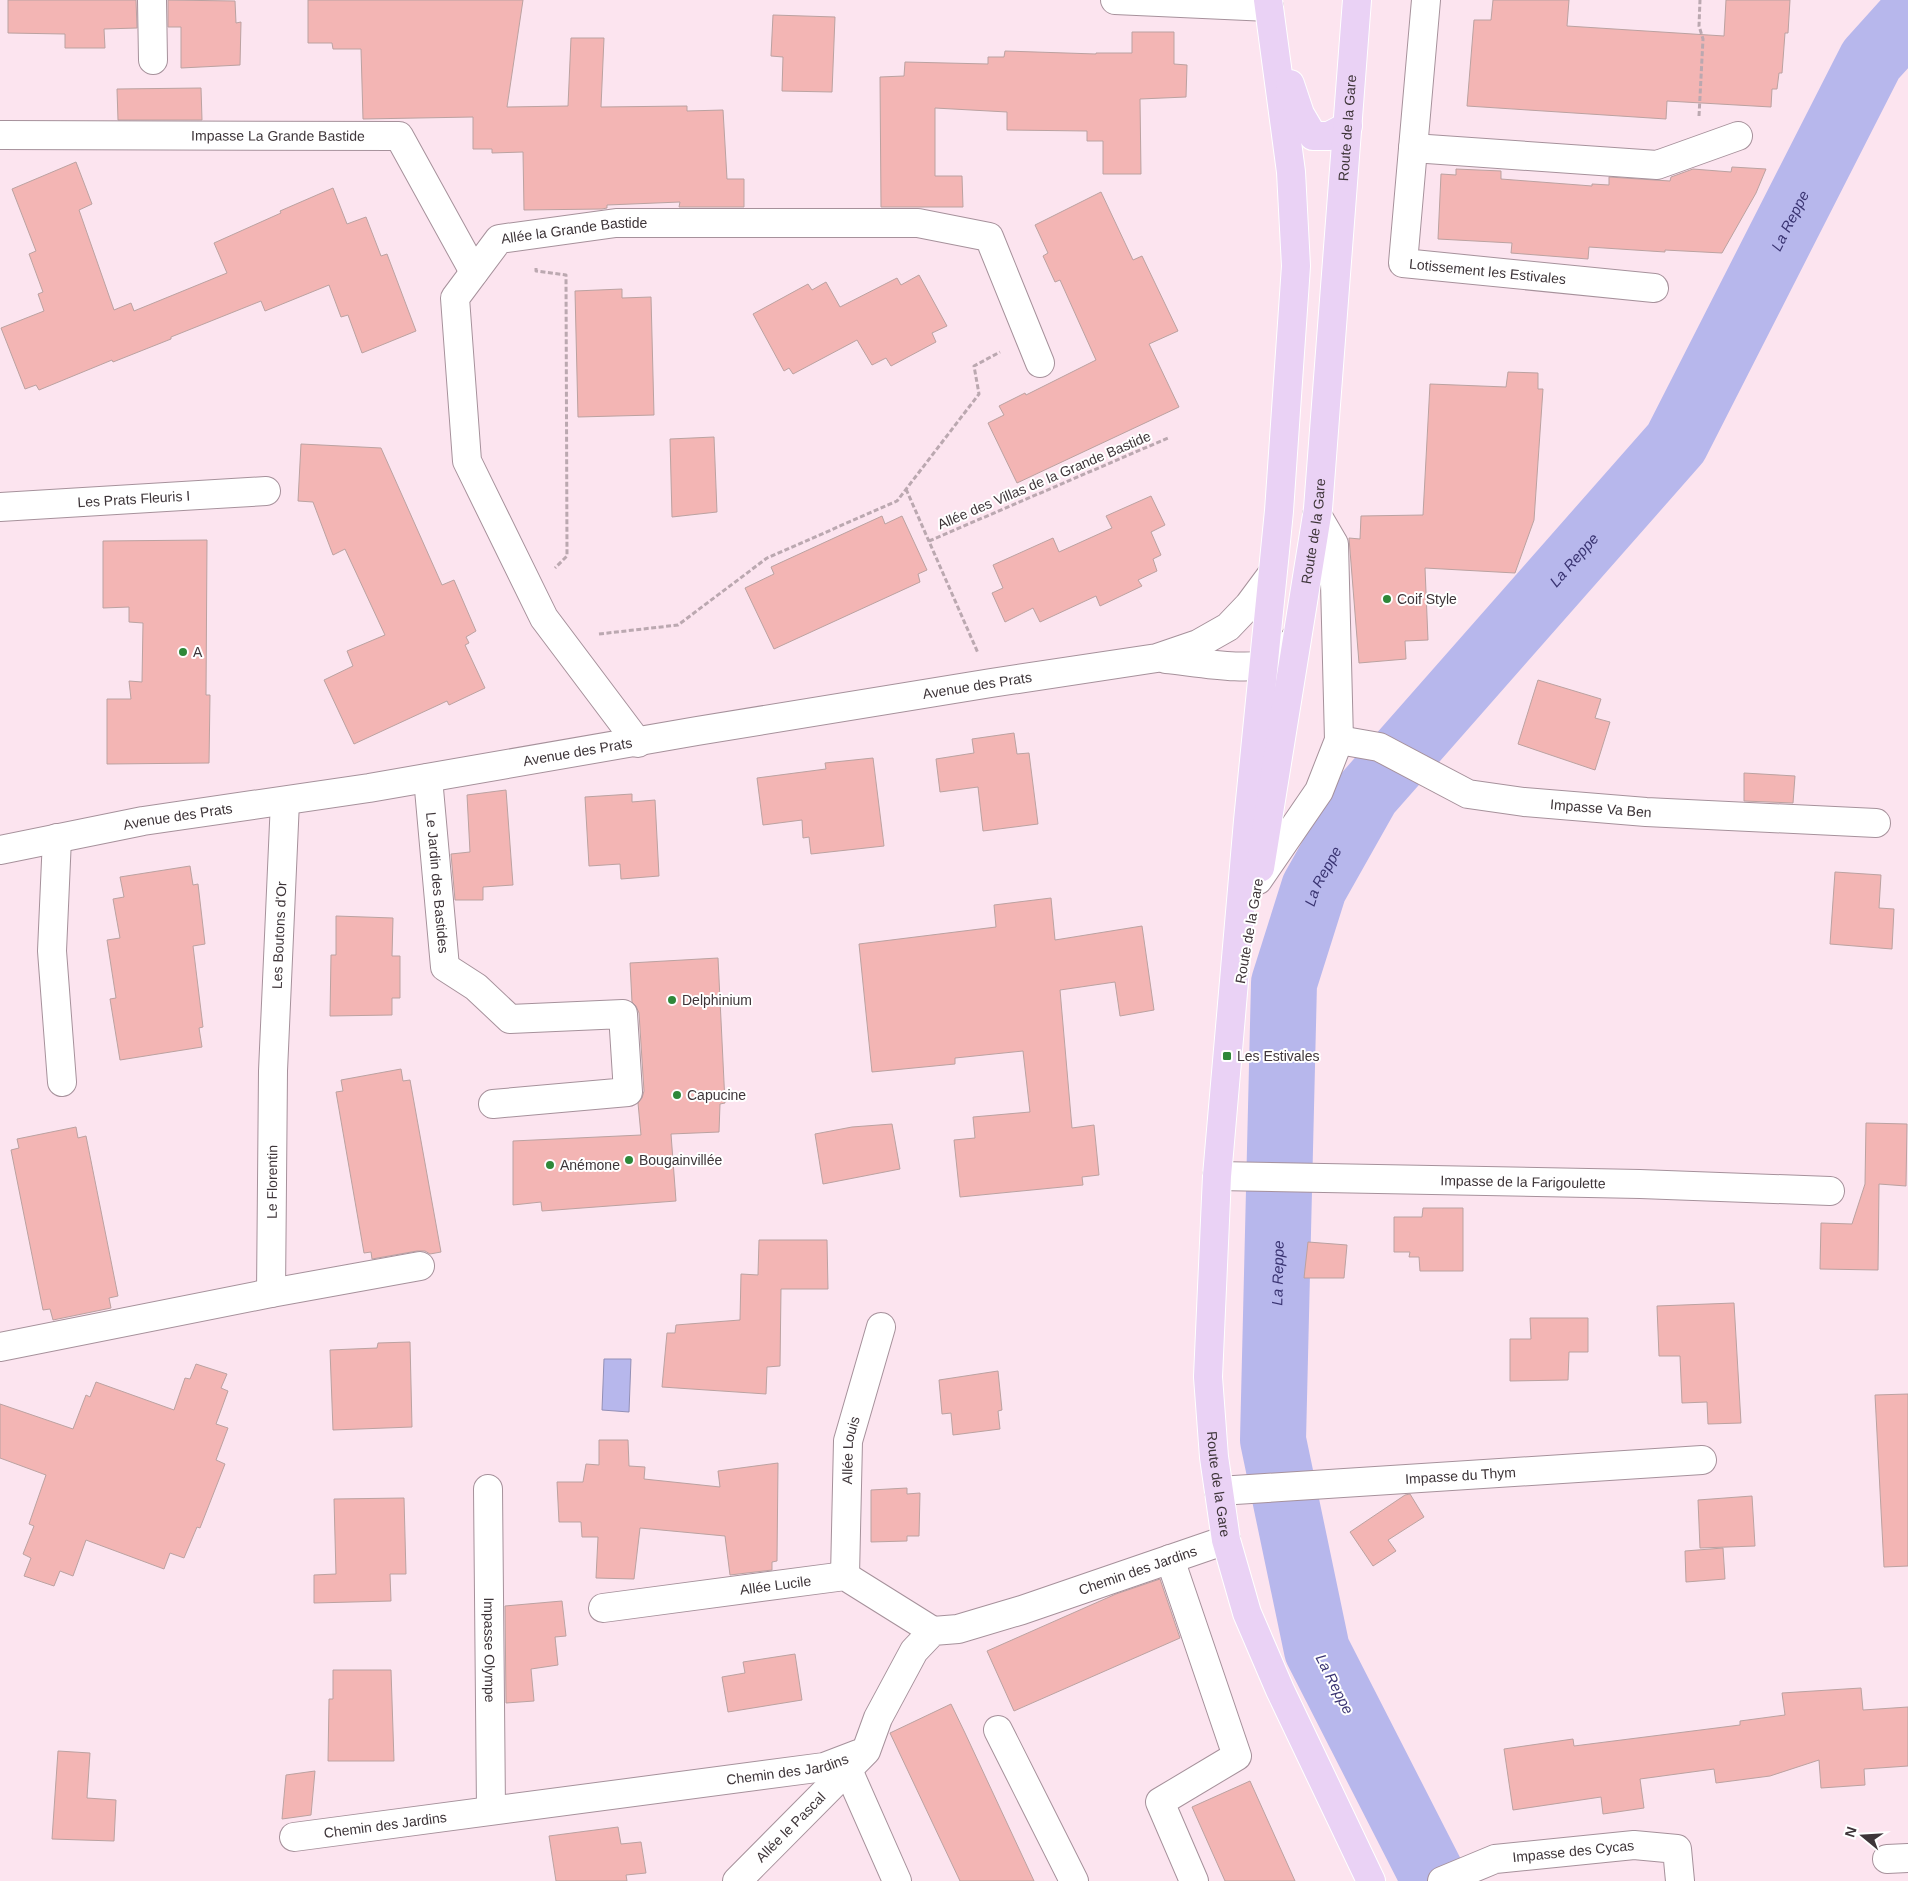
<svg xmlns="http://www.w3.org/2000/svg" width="1908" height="1881" viewBox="0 0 1908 1881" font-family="Helvetica,sans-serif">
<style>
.water{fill:#b7b7ec;stroke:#9390b6}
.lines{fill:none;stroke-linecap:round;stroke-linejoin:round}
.river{stroke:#b7b7ec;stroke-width:66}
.building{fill:#f3b5b4;stroke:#bba2a1}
.minor-casing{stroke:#a6919b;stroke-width:30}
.major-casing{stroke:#fff;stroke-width:30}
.path{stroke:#bba8b0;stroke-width:3;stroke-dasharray:5 2.5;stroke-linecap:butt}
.minor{stroke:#fff;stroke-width:28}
.major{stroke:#ead2f5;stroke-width:28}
.poi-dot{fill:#2e8839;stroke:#fff;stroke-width:2}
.labels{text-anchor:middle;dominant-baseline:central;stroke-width:4;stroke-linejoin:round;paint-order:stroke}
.street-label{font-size:14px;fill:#3e3539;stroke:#fff}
.poi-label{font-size:14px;fill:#3e3539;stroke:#fff;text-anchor:start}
.water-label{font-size:15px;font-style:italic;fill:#3a3472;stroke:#fff}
</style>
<rect width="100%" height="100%" fill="#fce4ef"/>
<polygon class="water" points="604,1359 631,1359 629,1412 602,1410"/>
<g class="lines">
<path class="river" id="s1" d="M1435,1881L1317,1650L1273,1440L1284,983L1314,888L1367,794L1676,443L1871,60L1908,19"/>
</g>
<g class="building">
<polygon points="8,0 136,0 137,28 104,29 105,48 65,48 65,34 8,33"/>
<polygon points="168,0 235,1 236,23 241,22 240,65 181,68 181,27 168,27"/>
<polygon points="308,0 523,0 507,107 568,106 571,38 604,38 601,107 687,106 687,111 723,110 727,179 744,179 744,207 679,207 680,202 607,205 607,208 602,209 524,210 523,152 492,153 492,149 473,149 473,117 363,119 361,49 333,49 332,43 308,43"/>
<polygon points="1493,0 1569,0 1567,26 1724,36 1726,0 1790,0 1788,33 1785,33 1782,73 1779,73 1777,89 1772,89 1771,107 1667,101 1666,119 1467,106 1474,20 1491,20"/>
<polygon points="773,15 835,17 832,92 782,91 783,57 771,56"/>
<polygon points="1132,32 1174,32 1174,64 1187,65 1186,97 1140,99 1141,174 1103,174 1103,141 1087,141 1087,131 1007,130 1007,112 935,108 935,176 962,176 963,207 881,207 880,77 904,76 905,62 988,64 988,57 1004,57 1005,51 1096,54 1096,53 1132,53"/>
<polygon points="201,88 202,120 118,120 117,89"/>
<polygon points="76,162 92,204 79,210 114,310 131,303 134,311 227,273 214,243 281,213 280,211 333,188 347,224 366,217 381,256 387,254 416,331 362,353 348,315 341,317 329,285 265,311 261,301 171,337 171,339 113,362 112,360 39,390 36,385 25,389 1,328 44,311 38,294 43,292 29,254 36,251 12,189"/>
<polygon points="1732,167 1766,169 1756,193 1722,253 1665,250 1665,252 1589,247 1588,259 1511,253 1512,243 1438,239 1441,174 1456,175 1456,169 1501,171 1501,179 1592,186 1592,184 1609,185 1609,177 1670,181 1671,177 1693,169 1731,172"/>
<polygon points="1101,192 1133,260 1142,256 1178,331 1149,344 1179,407 1017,483 988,423 1004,415 999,406 1025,393 1026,395 1096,360 1060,280 1055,282 1043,256 1048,253 1035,225"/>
<polygon points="919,275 947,326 932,333 936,342 891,366 886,358 872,365 857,340 793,374 789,368 784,371 753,314 808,284 812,290 826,282 840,307 897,278 901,285"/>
<polygon points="622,289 622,298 651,297 654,415 578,417 575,291"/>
<polygon points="1508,372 1538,373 1538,389 1543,389 1534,520 1515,573 1425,568 1428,640 1405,641 1406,659 1359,663 1349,538 1360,539 1361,516 1423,515 1430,384 1506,387"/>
<polygon points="714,437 717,512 672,517 670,439"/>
<polygon points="301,444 381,448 442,585 454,580 476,631 466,637 469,643 465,645 485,688 449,705 447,701 354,744 324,680 353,666 347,651 385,635 345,549 333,555 313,502 298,501"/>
<polygon points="1151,496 1165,525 1151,532 1161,555 1153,559 1157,571 1138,580 1142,586 1100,606 1096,596 1040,622 1033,608 1005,622 992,593 1003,588 993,565 1053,538 1059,552 1112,528 1106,516"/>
<polygon points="882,516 885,524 902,516 927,570 918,574 920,582 774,649 745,588 774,574 771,567"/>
<polygon points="207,540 206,695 210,695 209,763 107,764 107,699 131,699 129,681 142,682 143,623 129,622 129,607 103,608 103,541"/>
<polygon points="1538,680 1601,699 1595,718 1610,722 1595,770 1518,744"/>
<polygon points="1014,733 1017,754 1029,753 1038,824 983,831 978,787 940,792 936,759 974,753 972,739"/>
<polygon points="873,758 884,846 811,854 809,837 803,838 802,820 763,825 757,778 826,769 825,763"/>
<polygon points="1744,773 1795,776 1793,803 1744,801"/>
<polygon points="506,790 513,885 483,887 483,900 455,900 451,854 470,852 467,795"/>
<polygon points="632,794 632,802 655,800 659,876 621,879 620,864 589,866 585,797"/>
<polygon points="190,866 193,885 198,884 205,944 193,946 203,1027 199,1028 202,1047 120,1060 110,999 116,998 107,940 120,938 113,899 124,897 120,877"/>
<polygon points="1835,872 1881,875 1879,908 1894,909 1892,949 1830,944"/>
<polygon points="1051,898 1055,940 1142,926 1154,1010 1120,1016 1115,982 1060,990 1072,1128 1094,1125 1099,1175 1082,1177 1083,1185 960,1197 954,1140 975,1138 973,1117 1030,1112 1023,1051 955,1058 955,1064 872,1072 859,944 996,927 994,905"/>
<polygon points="336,916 393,918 392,956 400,956 400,998 392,998 392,1015 330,1016 331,955 336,955"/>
<polygon points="718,958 725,1103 720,1104 719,1132 671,1134 676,1201 542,1211 541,1202 513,1205 513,1141 641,1135 638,1103 642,1098 644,1091 639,1013 636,1006 632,1002 630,963"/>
<polygon points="401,1069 403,1081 410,1080 441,1252 430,1254 425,1251 417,1251 372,1259 371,1252 364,1253 336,1092 343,1091 341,1080"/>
<polygon points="1866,1123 1907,1124 1906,1186 1879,1184 1878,1270 1820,1269 1821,1223 1852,1224 1865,1184"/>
<polygon points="892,1124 900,1169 823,1184 815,1134 852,1127"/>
<polygon points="76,1127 78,1138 86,1136 118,1296 109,1298 111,1308 53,1320 50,1309 43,1310 11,1150 19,1148 17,1139"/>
<polygon points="1423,1208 1463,1208 1463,1271 1420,1271 1419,1257 1409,1257 1410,1252 1394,1252 1394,1217 1422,1217"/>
<polygon points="759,1240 827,1240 828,1289 781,1289 780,1366 767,1367 766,1394 662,1387 667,1333 675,1333 676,1325 740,1320 741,1274 758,1275"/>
<polygon points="1308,1242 1347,1245 1344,1278 1304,1278"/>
<polygon points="1734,1303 1741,1423 1708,1424 1707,1402 1682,1403 1680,1356 1659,1356 1657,1306"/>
<polygon points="1530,1318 1588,1318 1588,1352 1569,1352 1568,1380 1510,1381 1510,1339 1531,1339"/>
<polygon points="410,1342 412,1427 333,1430 330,1350 377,1348 378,1343"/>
<polygon points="196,1364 227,1374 221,1388 228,1391 216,1424 228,1428 216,1460 225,1464 200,1528 197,1527 184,1558 170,1553 164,1569 86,1540 73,1576 60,1571 54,1586 24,1576 31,1558 23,1554 34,1526 29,1524 46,1475 0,1458 0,1404 73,1429 86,1395 90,1397 96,1382 174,1410 185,1378 190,1379"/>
<polygon points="998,1371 1002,1410 998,1411 1000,1429 953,1435 951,1413 942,1414 939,1380"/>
<polygon points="1908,1394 1908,1566 1884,1567 1875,1395"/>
<polygon points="599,1440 628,1440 629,1466 645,1467 644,1479 720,1487 718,1471 778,1463 777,1561 772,1562 772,1570 730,1575 725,1536 640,1528 634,1579 596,1578 598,1537 582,1537 581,1522 559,1522 557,1482 583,1482 586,1464 599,1465"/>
<polygon points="907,1488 907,1494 920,1493 919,1536 907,1536 907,1541 871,1542 871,1490"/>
<polygon points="1410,1494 1424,1517 1388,1540 1396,1551 1373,1566 1350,1532 1405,1495"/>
<polygon points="1752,1496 1755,1546 1700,1548 1698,1500"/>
<polygon points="404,1498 406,1574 390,1574 391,1601 314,1603 314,1575 336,1574 334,1499"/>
<polygon points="1723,1548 1725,1579 1686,1582 1685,1551"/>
<polygon points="1160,1579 1180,1638 1014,1711 987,1651 1116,1594"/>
<polygon points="562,1601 566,1636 555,1637 558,1665 531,1669 534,1701 506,1703 505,1606"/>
<polygon points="795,1654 802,1700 728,1712 722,1677 745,1673 743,1662"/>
<polygon points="333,1670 391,1670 394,1761 328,1761 329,1699 333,1699"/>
<polygon points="1861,1688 1863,1710 1908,1707 1908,1766 1864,1769 1865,1785 1821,1788 1819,1760 1770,1776 1716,1783 1714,1769 1640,1779 1644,1808 1603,1814 1601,1797 1513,1810 1504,1749 1573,1739 1574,1746 1740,1725 1740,1721 1785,1715 1782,1693"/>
<polygon points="951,1704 965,1733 1034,1881 960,1881 890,1733"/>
<polygon points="58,1751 90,1753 87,1798 116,1800 114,1841 52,1839"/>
<polygon points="315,1771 311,1815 282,1819 286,1775"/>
<polygon points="1250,1781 1295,1881 1225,1881 1192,1807"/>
<polygon points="618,1827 621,1844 641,1842 646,1873 626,1875 627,1881 556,1881 549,1836"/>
</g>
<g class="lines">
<defs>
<g id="minor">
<polyline points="152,0 153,60"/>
<polyline points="1115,0 1269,7"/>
<path id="s2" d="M1426,0L1403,263L1654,288"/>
<path id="s3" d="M0,135L399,136L474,272"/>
<polyline points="1413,148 1657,165 1738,136"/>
<path id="s4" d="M0,507L266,491"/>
<path d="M1166,659C1191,661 1251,673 1274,662C1282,657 1291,644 1297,636"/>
<path id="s5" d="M1339,740L1379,747L1468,794L1524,802L1646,812L1876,823"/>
<path id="s6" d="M638,743L544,618L467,461L455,298L499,239L616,223H918L989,237L1040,363"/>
<path id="s7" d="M428,778L445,967L476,987L510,1019L623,1014L628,1092L493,1104"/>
<polyline points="57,838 52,951 62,1082"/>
<path id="s8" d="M0,850L143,821L369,788L697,731L991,683L1157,658L1198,644L1228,627L1249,605L1272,574"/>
<polyline points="1258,880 1319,791 1339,740 1334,544 1317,515"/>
<path id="s9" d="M1217,1176L1640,1184L1830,1191"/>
<path id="s10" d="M271,1293L273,1071L285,801"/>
<polyline points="0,1347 271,1293 420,1266"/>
<path id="s11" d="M488,1489L491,1810"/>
<path id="s12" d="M1219,1491L1702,1460"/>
<polyline points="1170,1559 1237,1756 1160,1802 1194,1881"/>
<path id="s13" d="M845,1576L848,1441L881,1327"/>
<path id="s14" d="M603,1608L845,1576L933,1631"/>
<polyline points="998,1730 1074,1881"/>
<polyline points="848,1770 897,1881"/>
<path id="s15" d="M294,1837L824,1767L858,1754"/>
<polyline points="1887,1859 1908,1858"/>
<path id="s16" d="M737,1881L866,1751L878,1718L914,1651L933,1631L958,1629L1022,1610L1226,1540"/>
<path id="s17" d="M1442,1881L1495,1859L1634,1845L1677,1849L1680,1881"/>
</g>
<g id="major">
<path id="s18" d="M1268,0L1291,172L1296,266L1279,511L1248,821L1217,1176L1208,1377L1214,1457L1226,1540L1247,1613L1280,1690L1371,1881"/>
<polyline points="1290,84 1300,114 1313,136 1329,136 1348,126"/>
<path id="s19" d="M1260,868L1318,509L1357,0"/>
</g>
</defs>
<use href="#minor" class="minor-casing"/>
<use href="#major" class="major-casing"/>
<g class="path">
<polyline points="1699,116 1703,39 1699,26 1700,0"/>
<polyline points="536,268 536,271 566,275 567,556 555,568"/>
<polyline points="906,489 978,653"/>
<polyline points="929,541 1168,438"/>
<polyline points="599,634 678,625 767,558 897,501 979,394 974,366 1000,352"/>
</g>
<use href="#minor" class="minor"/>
<use href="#major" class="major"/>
</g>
<g class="poi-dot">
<circle cx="1387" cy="599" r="5"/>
<circle cx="183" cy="652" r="5"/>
<circle cx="672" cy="1000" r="5"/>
<rect x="1222" y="1051" width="10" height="10" rx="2.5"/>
<circle cx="677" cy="1095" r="5"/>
<circle cx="629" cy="1160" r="5"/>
<circle cx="550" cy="1165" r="5"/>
</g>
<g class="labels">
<g class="street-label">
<text stroke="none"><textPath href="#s19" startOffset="746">Route de la Gare</textPath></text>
<text stroke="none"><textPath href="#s3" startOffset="278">Impasse La Grande Bastide</textPath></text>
<text stroke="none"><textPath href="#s6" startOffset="644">Allée la Grande Bastide</textPath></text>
<text stroke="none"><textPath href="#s2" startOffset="349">Lotissement les Estivales</textPath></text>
<text transform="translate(1044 480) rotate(-23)">Allée des Villas de la Grande Bastide</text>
<text stroke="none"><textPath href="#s4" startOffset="134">Les Prats Fleuris I</textPath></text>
<text stroke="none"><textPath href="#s19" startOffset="341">Route de la Gare</textPath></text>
<text stroke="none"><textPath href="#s8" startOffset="991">Avenue des Prats</textPath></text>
<text stroke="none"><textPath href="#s8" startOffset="586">Avenue des Prats</textPath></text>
<text stroke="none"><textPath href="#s5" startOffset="275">Impasse Va Ben</textPath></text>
<text stroke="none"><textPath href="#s8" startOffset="181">Avenue des Prats</textPath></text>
<text stroke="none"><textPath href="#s7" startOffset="105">Le Jardin des Bastides</textPath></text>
<text transform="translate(1249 931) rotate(-80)">Route de la Gare</text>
<text stroke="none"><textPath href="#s10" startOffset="358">Les Boutons d'Or</textPath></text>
<text stroke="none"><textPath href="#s10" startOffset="111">Le Florentin</textPath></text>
<text stroke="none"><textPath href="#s9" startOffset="306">Impasse de la Farigoulette</textPath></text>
<text stroke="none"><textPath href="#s13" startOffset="126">Allée Louis</textPath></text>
<text stroke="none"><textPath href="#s12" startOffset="242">Impasse du Thym</textPath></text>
<text stroke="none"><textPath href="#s18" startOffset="1490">Route de la Gare</textPath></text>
<text stroke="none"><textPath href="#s16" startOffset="536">Chemin des Jardins</textPath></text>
<text stroke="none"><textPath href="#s14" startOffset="174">Allée Lucile</textPath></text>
<text stroke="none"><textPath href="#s11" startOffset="161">Impasse Olympe</textPath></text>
<text stroke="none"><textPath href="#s15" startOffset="498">Chemin des Jardins</textPath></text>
<text stroke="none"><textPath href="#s15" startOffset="92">Chemin des Jardins</textPath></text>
<text stroke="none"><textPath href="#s16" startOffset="76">Allée le Pascal</textPath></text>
<text stroke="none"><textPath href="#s17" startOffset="136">Impasse des Cycas</textPath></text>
</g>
<g class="poi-label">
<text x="1397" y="599">Coif Style</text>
<text x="193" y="652">A</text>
<text x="682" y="1000">Delphinium</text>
<text x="1237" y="1056">Les Estivales</text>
<text x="687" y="1095">Capucine</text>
<text x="639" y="1160">Bougainvillée</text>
<text x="560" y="1165">Anémone</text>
</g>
<g class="water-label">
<text stroke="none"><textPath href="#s1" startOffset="1856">La Reppe</textPath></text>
<text stroke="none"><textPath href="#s1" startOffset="1451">La Reppe</textPath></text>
<text stroke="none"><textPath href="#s1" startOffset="1045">La Reppe</textPath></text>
<text stroke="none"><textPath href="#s1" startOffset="641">La Reppe</textPath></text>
<text transform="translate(1335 1684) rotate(63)">La Reppe</text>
</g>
</g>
<g transform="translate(1863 1836) rotate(288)" stroke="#ffffff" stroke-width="4" paint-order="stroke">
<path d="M0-4L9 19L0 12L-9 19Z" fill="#3e3539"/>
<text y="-8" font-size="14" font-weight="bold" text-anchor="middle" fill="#3e3539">N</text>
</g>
</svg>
